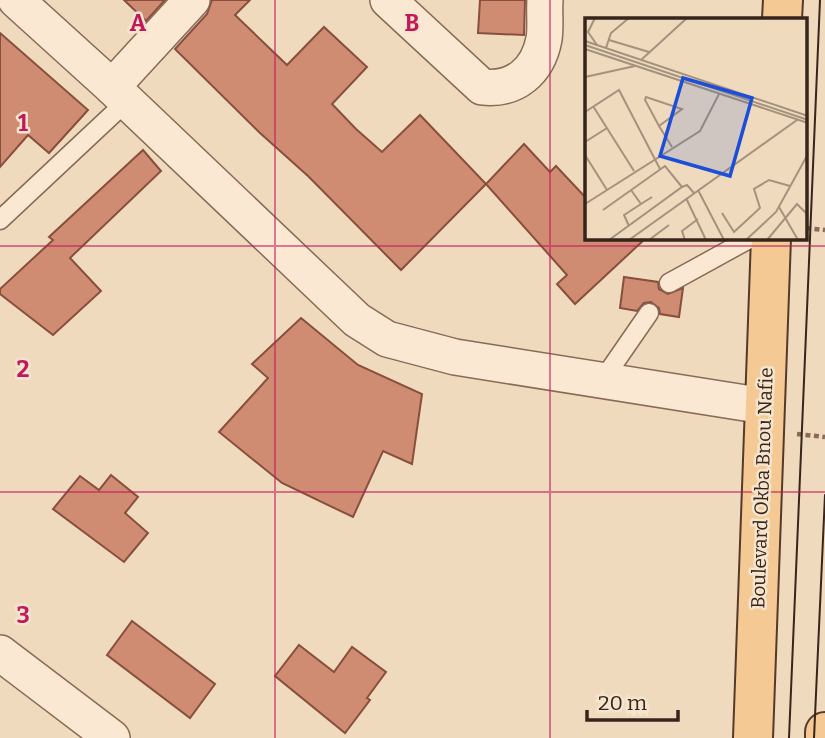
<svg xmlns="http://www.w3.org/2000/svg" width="825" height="738" viewBox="0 0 825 738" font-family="Bitter,serif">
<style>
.building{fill:#cf8c73;stroke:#884f3c;stroke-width:2}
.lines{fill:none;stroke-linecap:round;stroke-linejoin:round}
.service-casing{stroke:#886a57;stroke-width:21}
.minor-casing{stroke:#886a57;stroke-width:38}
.primary-casing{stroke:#55392b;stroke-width:42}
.path{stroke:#886a57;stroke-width:4.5;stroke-dasharray:5 3.5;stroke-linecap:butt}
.service{stroke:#fae8d2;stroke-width:18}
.minor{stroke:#fae8d2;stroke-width:35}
.primary{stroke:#f4c994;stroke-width:38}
.tram{stroke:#37251c;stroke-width:2}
.grid{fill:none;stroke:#c2185b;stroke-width:2;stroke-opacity:0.55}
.labels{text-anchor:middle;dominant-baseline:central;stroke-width:5;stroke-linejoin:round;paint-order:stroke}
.street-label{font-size:19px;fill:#37251c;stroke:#f6e5ce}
.inset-road{fill:none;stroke:#a5927d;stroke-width:2}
.view{fill:#1d4ed8;fill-opacity:0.15;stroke:#1d4ed8;stroke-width:3.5}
.inset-edge{fill:none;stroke:#37251c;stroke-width:3.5}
.grid-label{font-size:23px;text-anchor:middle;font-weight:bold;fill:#c2185b;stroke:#f6e5ce;stroke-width:5;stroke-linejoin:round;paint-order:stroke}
</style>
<rect width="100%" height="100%" fill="#efdabe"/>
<g class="building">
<polygon points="124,0 165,0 146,21"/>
<polygon points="212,0 250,0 235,15 287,65 324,27 367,67 332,104 356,129 382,152 420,115 486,184 401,270 308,176 260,133 175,49 207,14"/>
<polygon points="480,0 525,0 524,35 478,33"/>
<polygon points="0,33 88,110 49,153 28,135 0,167"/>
<polygon points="524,144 550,172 556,166 587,199 587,238 646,238 575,304 557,284 567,275 486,184"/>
<polygon points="143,150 161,171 70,258 101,291 53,335 0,294 0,289 53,240 49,237"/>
<polygon points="624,277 658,282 659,289 668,294 683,288 679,317 660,314 659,308 651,302 644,303 637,311 620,308"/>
<polygon points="301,318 358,365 422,394 412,464 383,451 353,517 282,483 219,432 268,378 252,364"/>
<polygon points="111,475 138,497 125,513 148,533 124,562 53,509 80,476 99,490"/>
<polygon points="132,621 215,684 190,718 107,655"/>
<polygon points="299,645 334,672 352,647 386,672 367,698 370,700 345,733 275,676"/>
</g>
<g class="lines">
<defs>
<g id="service">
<polyline points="0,220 127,101"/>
<polyline points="669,283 751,238"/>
<polyline points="602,381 649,313"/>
</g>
<g id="minor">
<polyline points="16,0 112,87 357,320 387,339 455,357 764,406"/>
<path d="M388,0L482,87C515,91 538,71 544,39C546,27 544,12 545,0"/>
<polyline points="112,87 192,0"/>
<polyline points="0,653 112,738"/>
</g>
<g id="primary">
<polyline points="782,19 783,0"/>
<polyline points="753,738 771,238"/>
<polyline points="825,738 825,732"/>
</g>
</defs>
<use href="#service" class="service-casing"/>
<use href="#minor" class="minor-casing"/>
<use href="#primary" class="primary-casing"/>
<g class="path">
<polyline points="806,228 825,230"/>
<polyline points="797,434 825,437"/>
</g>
<use href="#service" class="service"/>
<use href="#minor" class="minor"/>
<use href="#primary" class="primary"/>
<g class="tram">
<polyline points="789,738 820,0"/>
<polyline points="814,738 825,495"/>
</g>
</g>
<path class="grid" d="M275,0V738M550,0V738M0,246H825M0,492H825"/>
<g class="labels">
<g class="street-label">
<text transform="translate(762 488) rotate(-88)">Boulevard Okba Bnou Nafie</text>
</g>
</g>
<g transform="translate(585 18)">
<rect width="222" height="222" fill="#efdabe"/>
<path class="inset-road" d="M10,0L3,14L12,27M24,22L64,34M0,23L223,98M0,27L223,102M21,30L26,15L44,0M0,31L223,105M56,42L102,0M0,59L50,48M8,88L49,153M0,94L34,72L75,151M74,108L97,91L61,79L60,82L74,108L87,129M0,124L22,110M0,137L22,172M46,172L56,186L67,179M113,172L139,222M101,180L121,222M0,186L115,113L134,76M194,189L213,222M18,192L80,148L97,169M137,195L149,214L175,190L169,171L184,162L205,168M44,208L39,197L56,186M24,222L97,169L102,167L109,175M44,222L212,102M64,222L84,207M100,222L97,213L113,201M161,222L191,194L223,136M182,222L212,186L223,197"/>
<path class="view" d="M98,60L167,80L145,158L75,138Z"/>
<rect width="222" height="222" class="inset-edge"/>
</g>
<g class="grid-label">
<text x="138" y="31">A</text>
<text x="412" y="31">B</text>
<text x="23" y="131">1</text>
<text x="23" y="377">2</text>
<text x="23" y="623">3</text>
</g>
<path d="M587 710v10h91v-10" fill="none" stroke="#37251c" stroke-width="3.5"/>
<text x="598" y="710" font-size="21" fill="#37251c" stroke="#f6e5ce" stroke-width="5" paint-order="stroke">20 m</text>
</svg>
